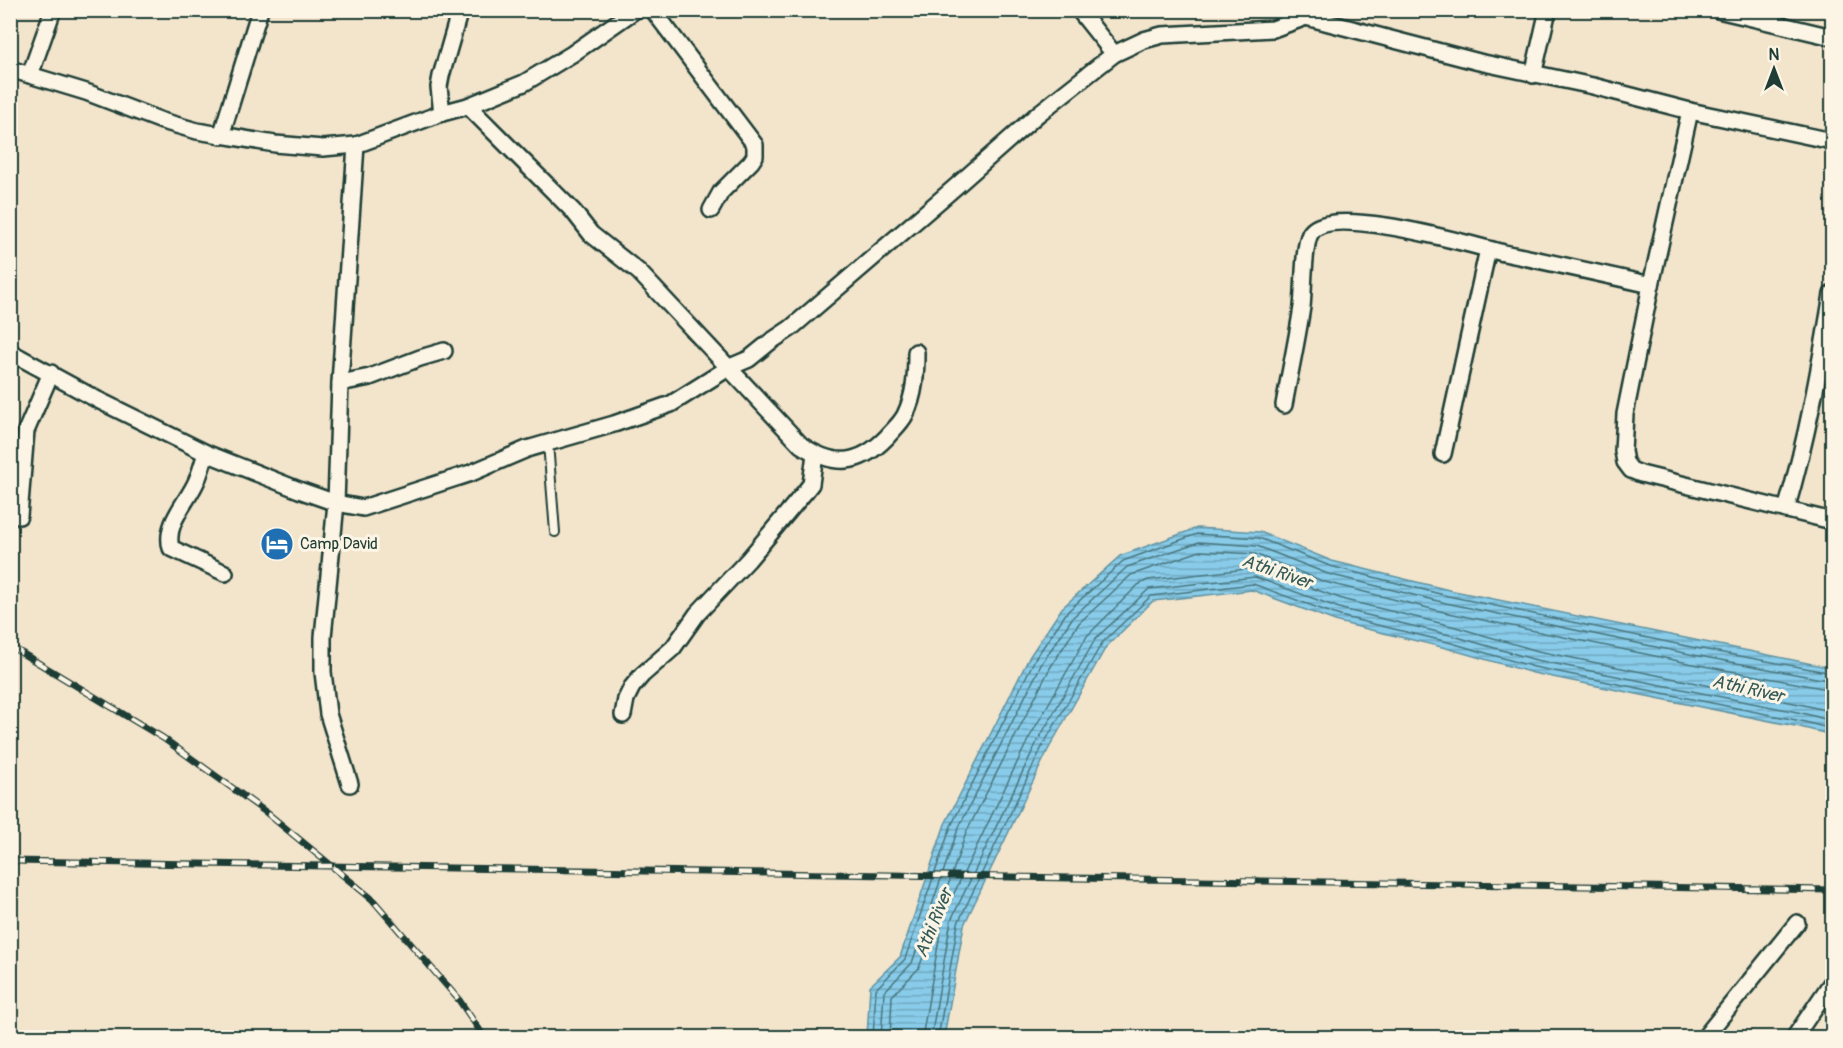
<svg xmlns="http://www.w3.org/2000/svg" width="1843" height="1048" viewBox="0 0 1843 1048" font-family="Pangolin,sans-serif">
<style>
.water{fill:url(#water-rules);stroke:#5f93a1;stroke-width:1.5}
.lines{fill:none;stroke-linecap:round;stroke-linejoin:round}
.shore{stroke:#49767d;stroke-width:1.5}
.lane-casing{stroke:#1f3d34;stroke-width:12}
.street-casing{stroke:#1f3d34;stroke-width:20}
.lane{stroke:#fcf5e5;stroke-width:8}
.street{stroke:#fcf5e5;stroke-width:15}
.rail-casing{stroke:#1f3d34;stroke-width:7}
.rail{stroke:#fcf5e5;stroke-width:4.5;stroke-dasharray:14;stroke-linecap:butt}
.labels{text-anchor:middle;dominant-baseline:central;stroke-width:6;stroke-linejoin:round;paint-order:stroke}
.poi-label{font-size:16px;fill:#1f3d34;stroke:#fcf5e5;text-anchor:start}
.water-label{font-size:18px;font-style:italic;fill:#345a58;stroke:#fcf5e5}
</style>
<defs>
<pattern id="water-rules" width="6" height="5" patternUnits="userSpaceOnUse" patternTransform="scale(1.5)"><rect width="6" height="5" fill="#89ccea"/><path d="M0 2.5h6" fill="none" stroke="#6fa7be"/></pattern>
</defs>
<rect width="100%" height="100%" fill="#f3e4cc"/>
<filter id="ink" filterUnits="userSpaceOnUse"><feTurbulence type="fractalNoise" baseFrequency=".0167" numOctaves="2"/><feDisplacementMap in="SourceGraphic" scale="12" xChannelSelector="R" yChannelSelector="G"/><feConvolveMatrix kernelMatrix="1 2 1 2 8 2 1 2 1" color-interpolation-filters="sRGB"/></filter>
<g filter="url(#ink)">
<polygon class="water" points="1197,528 1260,532 1332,561 1449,590 1832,668 1832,735 1800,727 1533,673 1446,648 1338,622 1252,590 1153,601 1106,647 1048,750 964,925 944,1037 867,1037 870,986 900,957 945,824 1030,656 1062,608 1120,556"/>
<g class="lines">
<g class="shore">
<polyline points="1832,690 1693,664 1444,612 1325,582 1255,554 1200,551 1131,575 1079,623 1050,668 966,833 939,912 942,914 945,912 1028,740 1087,636 1138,585 1148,580 1256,568 1345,600 1452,626 1538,651 1804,705 1832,712"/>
<polyline points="873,1038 876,989 905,959 951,826 1035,659 1067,612 1123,561 1197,534 1259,538 1330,566 1448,596 1696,648 1832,673"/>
<polyline points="881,1038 884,992 912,963 958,829 1042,663 1073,617 1127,567 1199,542 1257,546 1328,574 1446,603 1694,655 1832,681"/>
<polyline points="890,1038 892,996 919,968 936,920 939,918 942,922 922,1038"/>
<polyline points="931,1038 951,920 1036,744 1096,638 1149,589 1255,577 1342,609 1450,635 1536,660 1802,713 1832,721"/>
<polyline points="938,1038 958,923 1042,747 1102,643 1151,596 1253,584 1340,616 1448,642 1534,667 1801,721 1832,729"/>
</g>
<defs>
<polyline id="lane" points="548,443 555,532"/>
<g id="street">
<polyline points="653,10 755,145 755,156 751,162 721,192 711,210"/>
<polyline points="1079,10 1114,54"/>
<polyline points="1718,10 1832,37"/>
<polyline points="10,69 86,92 162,121 197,131 275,144 323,148 356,145 442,113 468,106 524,83 572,54 635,10"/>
<polyline points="30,75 53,10"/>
<polyline points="1533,75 1548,10"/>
<path d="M468,106L573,211L591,234L639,272L801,445C834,467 859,466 887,437C893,430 901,423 905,415C915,395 916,374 916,352"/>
<polyline points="442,113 439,87 441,76 460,10"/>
<polyline points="221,136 260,10"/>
<polyline points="1651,285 1625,414 1623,451 1625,462 1631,470 1641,474 1832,521"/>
<polyline points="10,352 98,400 206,453 299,490 336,503 363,508 471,473 527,449 614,424 671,404 730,367 749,359 770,342 791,328 953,189 1038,114 1114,54 1144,40 1162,35 1273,29 1306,17 1479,62 1593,86 1690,111 1832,141"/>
<polyline points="340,383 370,377 420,358 444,351"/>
<path d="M1284,405C1290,372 1297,340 1302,307C1304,289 1303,248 1310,234C1328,202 1474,246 1504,253C1553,263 1602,274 1651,285L1690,111"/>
<path d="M206,453C203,462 201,471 197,480C188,502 164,523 171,548L225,573"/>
<polyline points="1443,454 1488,249"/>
<path d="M1786,510C1807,439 1820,367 1832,294"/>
<polyline points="19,516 26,431 51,373"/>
<polyline points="623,715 626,699 632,687 642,675 673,648 697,614 748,560 804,493 811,484 815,454"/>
<polyline points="350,784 328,714 323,672 323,637 336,503 340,383 356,145"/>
<polyline points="1704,1038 1797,923"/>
<polyline points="1794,1038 1832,982"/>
</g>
</defs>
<use href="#lane" class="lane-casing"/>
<use href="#street" class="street-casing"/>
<use href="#lane" class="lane"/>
<use href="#street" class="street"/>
<defs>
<g id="rail">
<polyline points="10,646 163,738 267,813 372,899 459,1000 485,1038"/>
<polyline points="10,861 1832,890"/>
</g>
</defs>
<use href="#rail" class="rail-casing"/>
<use href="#rail" class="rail"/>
</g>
</g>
<defs>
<symbol id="hotel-disc" viewBox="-11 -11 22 22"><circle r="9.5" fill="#1f6fb2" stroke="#fcf5e5"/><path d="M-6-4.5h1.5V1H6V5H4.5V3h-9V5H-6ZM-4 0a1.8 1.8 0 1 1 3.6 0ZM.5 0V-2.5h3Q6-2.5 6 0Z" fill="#fff"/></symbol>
</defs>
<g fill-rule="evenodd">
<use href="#hotel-disc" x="258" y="525" width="38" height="38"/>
</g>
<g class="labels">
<g class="poi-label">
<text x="300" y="544">Camp David</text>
</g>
<g class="water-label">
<text transform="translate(1277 572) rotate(19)">Athi River</text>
<text transform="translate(1748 689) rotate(13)">Athi River</text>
<text transform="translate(934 923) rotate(-68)">Athi River</text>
</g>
</g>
<rect width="1843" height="1048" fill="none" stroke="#fcf5e5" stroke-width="36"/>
<rect x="18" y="18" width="1807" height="1012" fill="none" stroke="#1f3d34" stroke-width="2" filter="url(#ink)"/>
<g transform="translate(1774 69)" stroke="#fcf5e5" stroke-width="4.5" paint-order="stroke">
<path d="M0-4.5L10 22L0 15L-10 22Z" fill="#1f3d34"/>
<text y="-9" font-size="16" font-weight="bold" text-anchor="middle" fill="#1f3d34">N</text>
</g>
</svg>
